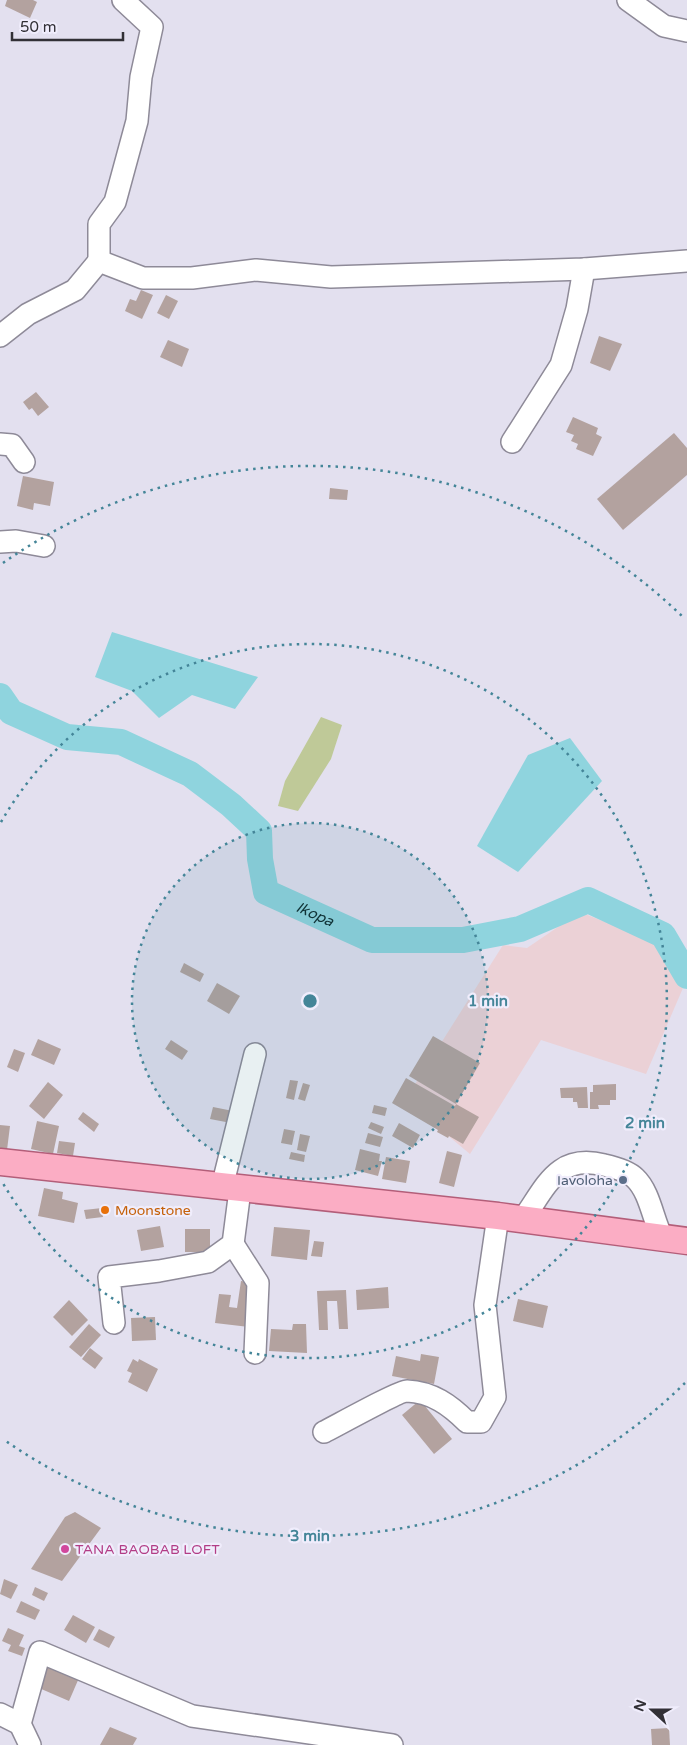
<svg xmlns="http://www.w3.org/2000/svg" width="687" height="1745" viewBox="0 0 687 1745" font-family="'Varela Round',sans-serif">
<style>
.industrial{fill:#ebd1d6}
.green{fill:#bfc998}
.water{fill:#8fd4de}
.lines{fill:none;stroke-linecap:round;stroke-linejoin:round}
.river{stroke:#8fd4de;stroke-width:26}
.building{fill:#b3a29f}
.minor-casing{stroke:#8e8a98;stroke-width:24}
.major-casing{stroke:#b35e79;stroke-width:29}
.minor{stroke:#fff;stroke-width:21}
.major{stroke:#fbadc4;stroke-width:26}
.ring{fill:none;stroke:#448598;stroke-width:2.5;stroke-dasharray:2.5 5}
.service-dot{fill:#5c6f8a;stroke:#f0edfc;stroke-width:2}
.food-dot{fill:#e8710a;stroke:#f0edfc;stroke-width:2}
.hotel-dot{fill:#d1479c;stroke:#f0edfc;stroke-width:2}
.labels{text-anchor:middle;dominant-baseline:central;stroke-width:4.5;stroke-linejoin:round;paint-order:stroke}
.service-label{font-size:14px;fill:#4e5e75;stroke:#f0edfc;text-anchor:end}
.food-label{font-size:14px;fill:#c56008;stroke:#f0edfc;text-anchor:start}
.hotel-label{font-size:14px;fill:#b23c85;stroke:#f0edfc;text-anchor:start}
.water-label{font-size:15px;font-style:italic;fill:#103337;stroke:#f0edfc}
.centre{fill:#448598;stroke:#f0edfc;stroke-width:2.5}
.ring-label{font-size:15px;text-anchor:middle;font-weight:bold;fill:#448598;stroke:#f0edfc;stroke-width:4.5;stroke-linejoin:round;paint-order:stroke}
</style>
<rect width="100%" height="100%" fill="#e3e0ef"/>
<polygon class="industrial" points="580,912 653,941 683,988 646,1074 541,1040 470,1154 405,1100 503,945 527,948"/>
<polygon class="green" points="321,717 342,725 331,759 298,811 278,806 285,781"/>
<g class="water">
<polygon points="112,632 258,677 235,709 192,695 159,718 132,691 95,677"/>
<polygon points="570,738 602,781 518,872 477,846 528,755"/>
</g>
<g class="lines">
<path class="river" id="s1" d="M0,696L11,712L67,737L121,742L190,774L231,805L259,831L260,859L266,892L372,940H463L520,929L588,900L663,935L687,976"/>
</g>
<g class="building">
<polygon points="7,0 33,0 37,2 30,18 5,6"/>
<polygon points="141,290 153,295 142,319 125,311 130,299 136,301"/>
<polygon points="166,295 178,301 169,319 157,313"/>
<polygon points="599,336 622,344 610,371 590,363"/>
<polygon points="168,340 189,349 182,367 160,357"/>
<polygon points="36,392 49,407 38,416 32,408 29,410 23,402"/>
<polygon points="573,417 598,428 596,434 602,437 593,456 576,449 578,444 571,441 574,435 566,432"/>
<polygon points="674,433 687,448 687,475 623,530 597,499"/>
<polygon points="23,476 54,482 50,506 34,503 33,510 17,506"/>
<polygon points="330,488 348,490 347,500 329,499"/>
<polygon points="184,963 204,974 200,982 180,972"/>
<polygon points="217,983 240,996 229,1014 207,1001"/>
<polygon points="433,1036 480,1063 456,1104 409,1076"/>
<polygon points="38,1039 61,1049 54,1065 31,1055"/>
<polygon points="171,1040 188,1051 182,1060 165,1049"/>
<polygon points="14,1049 25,1053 18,1072 7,1067"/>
<polygon points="406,1078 455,1106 456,1104 479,1117 463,1144 449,1136 448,1138 437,1132 438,1130 392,1103"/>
<polygon points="290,1080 298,1081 294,1100 286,1098"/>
<polygon points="48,1082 63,1095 44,1119 29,1106"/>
<polygon points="303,1083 310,1085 305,1101 298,1099"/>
<polygon points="616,1084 616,1100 610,1100 610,1105 598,1105 599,1109 590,1109 590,1092 593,1092 593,1085"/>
<polygon points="587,1087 588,1108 578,1108 577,1102 573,1102 573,1098 561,1098 560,1088"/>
<polygon points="374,1105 387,1108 385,1116 372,1113"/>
<polygon points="213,1107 233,1111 231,1123 210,1119"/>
<polygon points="83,1112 99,1124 94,1132 78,1119"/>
<polygon points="37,1121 59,1126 53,1154 31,1149"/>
<polygon points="371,1122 384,1127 381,1134 368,1128"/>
<polygon points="399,1123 420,1135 413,1148 392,1136"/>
<polygon points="0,1125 10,1126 7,1150 0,1149"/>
<polygon points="284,1129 295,1131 292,1145 281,1143"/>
<polygon points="368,1133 383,1137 380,1147 365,1143"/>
<polygon points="300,1134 310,1136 306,1152 297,1150"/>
<polygon points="59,1141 75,1143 73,1156 57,1153"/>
<polygon points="360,1149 380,1154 379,1161 382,1161 378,1176 355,1170"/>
<polygon points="447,1151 462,1155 454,1187 439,1183"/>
<polygon points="291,1152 305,1155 304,1162 289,1159"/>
<polygon points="386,1157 410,1161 406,1183 382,1179"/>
<polygon points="44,1188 63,1192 62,1199 78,1203 74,1223 38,1216"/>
<polygon points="102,1208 103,1217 86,1219 84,1210"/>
<polygon points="160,1226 164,1247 141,1251 137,1230"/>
<polygon points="274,1227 310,1230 307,1260 271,1256"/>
<rect x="185" y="1229" width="25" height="23"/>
<polygon points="314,1241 324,1242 322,1257 311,1256"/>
<polygon points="241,1281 255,1283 249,1327 215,1323 219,1294 231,1295 229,1307 237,1308"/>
<polygon points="388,1287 389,1308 357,1310 356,1290"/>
<polygon points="346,1290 348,1329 339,1329 337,1301 327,1301 328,1330 319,1330 317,1291"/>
<polygon points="518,1299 548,1306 543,1328 513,1321"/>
<polygon points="69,1300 88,1320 72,1336 53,1317"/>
<polygon points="155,1317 156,1340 132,1341 131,1318"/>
<polygon points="89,1324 101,1335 81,1357 69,1347"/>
<polygon points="293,1324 306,1324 307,1353 269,1351 271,1329 292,1330"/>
<polygon points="90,1348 103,1358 95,1369 82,1359"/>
<polygon points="421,1354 439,1357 434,1384 392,1376 396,1356 420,1361"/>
<polygon points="133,1359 138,1362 139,1359 158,1369 147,1392 128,1382 132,1373 127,1371"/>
<polygon points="420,1400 452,1439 434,1454 402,1415"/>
<polygon points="75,1512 101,1528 62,1581 31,1569 65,1517"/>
<polygon points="4,1579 18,1585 11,1599 0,1594"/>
<polygon points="35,1587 48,1593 44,1601 32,1595"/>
<polygon points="21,1601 40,1610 35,1620 16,1612"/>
<polygon points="73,1615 95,1627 86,1643 64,1630"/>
<polygon points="8,1628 24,1635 19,1646 25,1648 22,1656 8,1651 11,1645 2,1641"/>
<polygon points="99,1629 115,1637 109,1648 93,1640"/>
<polygon points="48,1665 79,1678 69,1701 39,1688"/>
<polygon points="110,1727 137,1738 133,1745 100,1745"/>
<polygon points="669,1728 670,1745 652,1745 651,1729"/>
</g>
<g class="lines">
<defs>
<g id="minor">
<polyline points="628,0 664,26 687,31"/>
<polyline points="99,261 99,224 115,202 137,121 141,77 152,27 123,0"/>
<polyline points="0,336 28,314 75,290 99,261 143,278 192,278 256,270 331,277 584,269 687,261"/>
<polyline points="512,442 561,365 577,309 584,269"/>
<polyline points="0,444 12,445 24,462"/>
<polyline points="0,542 16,541 44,546"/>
<polyline points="222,1187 255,1054"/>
<path d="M523,1219C546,1187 557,1153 604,1165C613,1167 628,1171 635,1178C650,1192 653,1220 662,1237"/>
<polyline points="233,1244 258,1283 255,1353"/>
<polyline points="114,1323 109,1277 159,1271 208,1262 233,1244 240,1190"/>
<path d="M324,1432C336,1426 399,1391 407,1391C432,1392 450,1405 467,1422H481L495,1397L485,1305L498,1216"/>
<polyline points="0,1714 20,1724 30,1745"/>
<polyline points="20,1724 40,1652 192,1716 392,1745"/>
</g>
<polyline id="major" points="0,1162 498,1216 687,1241"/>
</defs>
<use href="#minor" class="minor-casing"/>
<use href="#major" class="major-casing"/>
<use href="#minor" class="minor"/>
<use href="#major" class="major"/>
</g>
<circle cx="310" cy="1001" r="178" fill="#448598" fill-opacity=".12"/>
<g class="ring">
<circle cx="310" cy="1001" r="178"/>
<path d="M1 822A357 357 0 1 1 1 1180"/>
<path d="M685 1383A535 535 0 0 1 3 1439M3 563A535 535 0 0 1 685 619"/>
</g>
<circle class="service-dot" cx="623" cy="1180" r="5"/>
<circle class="food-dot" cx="105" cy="1210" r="5"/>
<circle class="hotel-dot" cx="65" cy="1549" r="5"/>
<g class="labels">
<g class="service-label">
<text x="613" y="1180">Iavoloha</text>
</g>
<g class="food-label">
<text x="115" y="1210">Moonstone</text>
</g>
<g class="hotel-label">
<text x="75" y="1549">TANA BAOBAB LOFT</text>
</g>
<g class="water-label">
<text stroke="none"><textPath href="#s1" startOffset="416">Ikopa</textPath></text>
</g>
</g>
<circle cx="310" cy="1001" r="8" class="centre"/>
<g class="ring-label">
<text x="488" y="1006">1 min</text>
<text x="645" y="1128">2 min</text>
<text x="310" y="1541">3 min</text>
</g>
<g transform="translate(652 1710) rotate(291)" stroke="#f0edfc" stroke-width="4" paint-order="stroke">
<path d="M0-4L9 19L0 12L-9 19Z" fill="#323036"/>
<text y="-8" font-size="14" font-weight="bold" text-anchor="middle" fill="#323036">N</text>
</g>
<path d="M12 32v8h111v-8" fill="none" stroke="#323036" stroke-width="2.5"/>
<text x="20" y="32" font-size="15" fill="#323036" stroke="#f0edfc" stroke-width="4" paint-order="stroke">50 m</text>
</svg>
